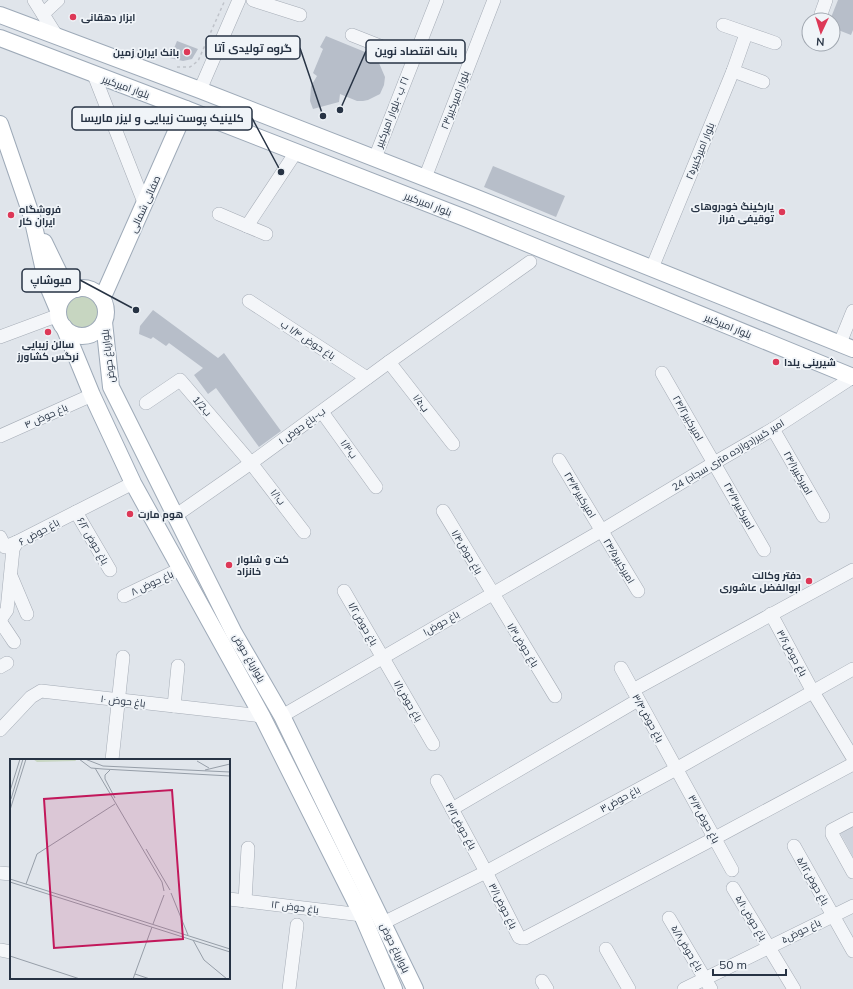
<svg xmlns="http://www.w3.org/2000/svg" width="853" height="989" viewBox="0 0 853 989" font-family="Mulish,Cairo,sans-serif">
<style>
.built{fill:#ced4dd}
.green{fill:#c7d6c1}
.building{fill:#b7bec9}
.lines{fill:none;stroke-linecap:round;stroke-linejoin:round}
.minor-casing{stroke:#a5acb6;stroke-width:14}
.major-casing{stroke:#9eaab8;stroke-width:18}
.path{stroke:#bfc3ca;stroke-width:1.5;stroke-dasharray:3 3;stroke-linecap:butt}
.minor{stroke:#f4f6f9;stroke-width:13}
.major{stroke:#fff;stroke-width:16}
.poi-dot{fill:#dd3857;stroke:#f0f4f8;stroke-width:1.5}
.labels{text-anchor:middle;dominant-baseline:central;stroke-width:3.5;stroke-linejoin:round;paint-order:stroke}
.poi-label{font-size:10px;font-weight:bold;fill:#273344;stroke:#f0f4f8;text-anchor:start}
.street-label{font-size:10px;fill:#273344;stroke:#f0f4f8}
.inset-road{fill:none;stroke:#969ea8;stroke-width:1}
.view{fill:#c2185b;fill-opacity:0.15;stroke:#c2185b;stroke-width:2}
.inset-edge{fill:none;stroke:#273344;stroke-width:2}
.leader{fill:none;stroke:#273344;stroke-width:1.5}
.callout-dot{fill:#273344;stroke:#f0f4f8;stroke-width:1.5}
.callout{fill:#f0f4f8;stroke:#273344;stroke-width:1.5}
.callout-label{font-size:11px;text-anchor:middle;font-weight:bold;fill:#273344}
</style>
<rect width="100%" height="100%" fill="#e0e5eb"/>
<polygon class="built" points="853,824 853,857 839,831"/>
<circle class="green" cx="83" cy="312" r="17"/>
<g class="building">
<polygon points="838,0 853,0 853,30 851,35 833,28 833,20 830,20"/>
<polygon points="326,36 370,54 379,63 385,77 384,85 380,94 368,100 363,101 357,101 340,94 339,102 313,109 310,101 311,86 317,76 313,73 323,49 320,47"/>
<polygon points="177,41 198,49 192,59 183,61 170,58"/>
<polygon points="493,166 565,196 556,217 484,187"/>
<polygon points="153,310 218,358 224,353 281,431 259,447 216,388 208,394 194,375 203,368 169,343 166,346 153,337 151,339 139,334 140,326"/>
</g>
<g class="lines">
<defs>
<g id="minor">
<polyline points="34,0 56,35"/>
<polyline points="253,0 300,15"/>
<polyline points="43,14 58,0"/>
<polyline points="821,14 826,0"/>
<polyline points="723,25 775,43"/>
<polyline points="352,35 413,59"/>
<polyline points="733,71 763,82"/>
<polyline points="94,75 145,205"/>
<polyline points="200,90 239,0"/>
<polyline points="375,158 437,0"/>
<polyline points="425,178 494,0"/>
<polyline points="219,214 247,226 296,152"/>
<polyline points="247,226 266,234"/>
<polyline points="652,268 733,71 746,34"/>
<polyline points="249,301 367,378"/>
<polyline points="0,337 59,315"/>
<polyline points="840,343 853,311"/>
<polyline points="389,362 453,444"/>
<polyline points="662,373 764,550"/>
<polyline points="146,403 180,380 251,463 304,532"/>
<polyline points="322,412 376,487"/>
<polyline points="773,429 823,516"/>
<polyline points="0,436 92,395"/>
<polyline points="559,460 638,591"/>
<polyline points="443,511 555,696"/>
<polyline points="76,512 110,570"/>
<polyline points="175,516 251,463 389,362 530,262"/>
<polyline points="0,537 5,547 17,542"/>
<polyline points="11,576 27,614"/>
<polyline points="344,591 433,744"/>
<polyline points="124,596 180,569"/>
<polyline points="771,614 813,692 853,758"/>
<polyline points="0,620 7,610 13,549 17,542 133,483"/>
<polyline points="0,621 14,642"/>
<polyline points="0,667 7,663"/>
<polyline points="621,668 732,870"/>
<polyline points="633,690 853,570"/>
<polyline points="174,706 178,666"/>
<polyline points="282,716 601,531 714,463 773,429 853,377"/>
<polyline points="0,730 31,697 41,691 262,716"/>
<polyline points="112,760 123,657"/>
<polyline points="437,781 486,872 519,937 522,938 525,938 715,838 853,764"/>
<polyline points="452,809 638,700"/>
<polyline points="853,819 834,829 832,830 832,834 853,872"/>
<polyline points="794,846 853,951"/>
<polyline points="0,873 11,874"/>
<polyline points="733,888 794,989"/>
<polyline points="229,899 362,915"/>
<polyline points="245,901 248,848"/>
<polyline points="669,918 711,989"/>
<polyline points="383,923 486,872 676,769 853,669"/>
<polyline points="606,949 629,989"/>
<polyline points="0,950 11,952"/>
<polyline points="542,981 547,989"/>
<polyline points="289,989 297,925"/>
<polyline points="684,989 853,906"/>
</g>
<g id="major">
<polyline points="0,15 200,90 474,197 853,349"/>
<polyline points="0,38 186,109 465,218 853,377"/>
<polyline points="0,124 32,217 47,284 58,310"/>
<polyline points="44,242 60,275 77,289"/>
<circle cx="82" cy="312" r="24"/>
<polyline points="102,299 186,109"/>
<polyline points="104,322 111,387 234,633 282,716 415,989"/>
<polyline points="64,327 92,395 133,483 262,716 362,915 394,989"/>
</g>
</defs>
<use href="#minor" class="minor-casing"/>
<use href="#major" class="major-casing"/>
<polyline class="path" points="177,67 190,67 198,61 225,0"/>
<use href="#minor" class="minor"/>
<use href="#major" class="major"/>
</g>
<g class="poi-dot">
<circle cx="73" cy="17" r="4"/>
<circle cx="187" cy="52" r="4"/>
<circle cx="782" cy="212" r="4"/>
<circle cx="11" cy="215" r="4"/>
<circle cx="48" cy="332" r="4"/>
<circle cx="776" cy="362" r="4"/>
<circle cx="130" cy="514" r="4"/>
<circle cx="229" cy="565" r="4"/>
<circle cx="809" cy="581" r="4"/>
</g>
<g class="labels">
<g class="poi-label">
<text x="81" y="17">ابزار دهقانی</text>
<text x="179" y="52" text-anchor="end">بانک ایران زمین</text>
<text x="774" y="206" text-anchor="end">پارکینگ خودروهای<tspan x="774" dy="12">توقیفی فراز</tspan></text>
<text x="19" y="209">فروشگاه<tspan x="19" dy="12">ایران کار</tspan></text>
<text x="48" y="344" text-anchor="middle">سالن زیبایی<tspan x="48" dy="12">نرگس کشاورز</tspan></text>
<text x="784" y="362">شیرینی یلدا</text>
<text x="138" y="514">هوم مارت</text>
<text x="237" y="559">کت و شلوار<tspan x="237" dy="12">خانزاد</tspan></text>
<text x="801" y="575" text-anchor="end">دفتر وکالت<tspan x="801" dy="12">ابوالفضل عاشوری</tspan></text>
</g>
<g class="street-label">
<text transform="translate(126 87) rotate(20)">بلوار امیرکبیر</text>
<text transform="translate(455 100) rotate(-69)">۲۳بلوار امیرکبیر</text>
<text transform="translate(392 112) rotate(-69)">٢١ ب -بلوار امیرکبیر</text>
<text transform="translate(700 151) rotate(-68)">بلوار امیرکبیر۲۵</text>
<text transform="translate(145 204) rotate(-66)">صفائی شمالی</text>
<text transform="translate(428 204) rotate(21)">بلوار امیرکبیر</text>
<text transform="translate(728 326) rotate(22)">بلوار امیرکبیر</text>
<text transform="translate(308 340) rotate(33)">باغ حوض ۱/۴ ب</text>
<text transform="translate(108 356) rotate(-97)">بلوارباغ حوض</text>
<text transform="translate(421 403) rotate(53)">ب۱/۵</text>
<text transform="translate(202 406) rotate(49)">1/2ب</text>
<text transform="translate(46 416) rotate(-24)">۴ باغ حوض</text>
<text transform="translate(688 418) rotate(60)">امیرکبیر۲۴/۲</text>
<text transform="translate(302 426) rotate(-36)">۱ ب-باغ حوض</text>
<text transform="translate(349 449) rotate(54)">ب۱/۳</text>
<text transform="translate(728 455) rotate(-31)">24 امیر کبیر(دوازده متری سجاد)</text>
<text transform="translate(798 473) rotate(61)">امیرکبیر۲۴/۱</text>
<text transform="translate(580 495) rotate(59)">امیرکبیر۲۴/۴</text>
<text transform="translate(278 497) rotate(52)">ب۱/۱</text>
<text transform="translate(739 506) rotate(61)">امیرکبیر۲۴/۳</text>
<text transform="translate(39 532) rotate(-29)">۶ باغ حوض</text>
<text transform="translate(93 541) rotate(60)">۶/۲ باغ حوض</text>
<text transform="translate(467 552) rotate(59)">باغ حوض۱/۴</text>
<text transform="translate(619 561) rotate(59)">امیرکبیر۲۴/۵</text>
<text transform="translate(152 583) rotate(-25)">۸ باغ حوض</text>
<text transform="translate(441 623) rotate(-30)">باغ حوض۱</text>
<text transform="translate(363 624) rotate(60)">باغ حوض۱/۲</text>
<text transform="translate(523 645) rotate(58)">باغ حوض۱/۳</text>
<text transform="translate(792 653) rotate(61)">باغ حوض۳/۶</text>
<text transform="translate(249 658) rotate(60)">بلوارباغ حوض</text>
<text transform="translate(123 701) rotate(6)">۱۰ باغ حوض</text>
<text transform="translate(408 701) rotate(60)">باغ حوض۱/۱</text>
<text transform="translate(648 718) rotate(61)">باغ حوض۳/۴</text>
<text transform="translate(620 799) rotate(-29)">باغ حوض۳</text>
<text transform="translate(704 819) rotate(61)">باغ حوض۳/۳</text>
<text transform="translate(461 826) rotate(61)">باغ حوض۳/۲</text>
<text transform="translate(813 881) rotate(60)">باغ حوض۵/۱۲</text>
<text transform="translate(503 906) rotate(63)">باغ حوض۳/۱</text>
<text transform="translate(295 907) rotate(7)">۱۲ باغ حوض</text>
<text transform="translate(751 918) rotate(59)">باغ حوض۵/۱۰</text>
<text transform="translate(801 931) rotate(-26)">باغ حوض۵</text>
<text transform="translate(395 948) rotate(64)">بلوارباغ حوض</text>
<text transform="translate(687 948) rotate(59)">باغ حوض۵/۸</text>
</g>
</g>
<g transform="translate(10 759)">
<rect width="220" height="220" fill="#e0e5eb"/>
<path d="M23,0H65L66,2L27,3Z" fill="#c7d6c1"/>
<path class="inset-road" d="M69,0L81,9L93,10L220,17M75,0L93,7L220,13M187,2L199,9M85,9L152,123L154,132M100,11L95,16V20L105,39M195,11L220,5M0,32L10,0M1,40L13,0M0,51L16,0M136,90L160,131M0,120L220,190M0,123L220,193M16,125L27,95L105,45M161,134L178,176M143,165L154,136M183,181L194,201L217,220M0,197L70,220M125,215L140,220M123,220L142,168"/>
<path class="view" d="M162,31L173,180L44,189L34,40Z"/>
<rect width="220" height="220" class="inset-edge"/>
</g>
<path class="leader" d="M323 116L300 48M340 110L366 51M281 172L252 118M136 310L80 280"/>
<g class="callout-dot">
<circle cx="323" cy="116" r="4"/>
<circle cx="340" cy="110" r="4"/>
<circle cx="281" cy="172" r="4"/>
<circle cx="136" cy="310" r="4"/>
</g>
<g class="callout">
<rect x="206" y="36" width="94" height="23" rx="4"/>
<rect x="366" y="40" width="99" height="23" rx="4"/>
<rect x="72" y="107" width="180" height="23" rx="4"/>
<rect x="22" y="269" width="58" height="23" rx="4"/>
</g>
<g class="callout-label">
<text x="253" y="52">گروه تولیدی آتا</text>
<text x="416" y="55">بانک اقتصاد نوین</text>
<text x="162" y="122">کلینیک پوست زیبایی و لیزر ماریسا</text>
<text x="51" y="284">میوشاپ</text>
</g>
<g transform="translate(821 32) rotate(184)"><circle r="19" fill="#f0f4f8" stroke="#a0a7b0"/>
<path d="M0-3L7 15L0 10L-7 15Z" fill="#dd3857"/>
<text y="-6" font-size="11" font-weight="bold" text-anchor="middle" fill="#273344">N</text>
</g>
<path d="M713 969v6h73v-6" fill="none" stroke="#273344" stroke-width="2"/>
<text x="719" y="969" font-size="12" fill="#273344" stroke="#f0f4f8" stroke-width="3" paint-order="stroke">50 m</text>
</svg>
